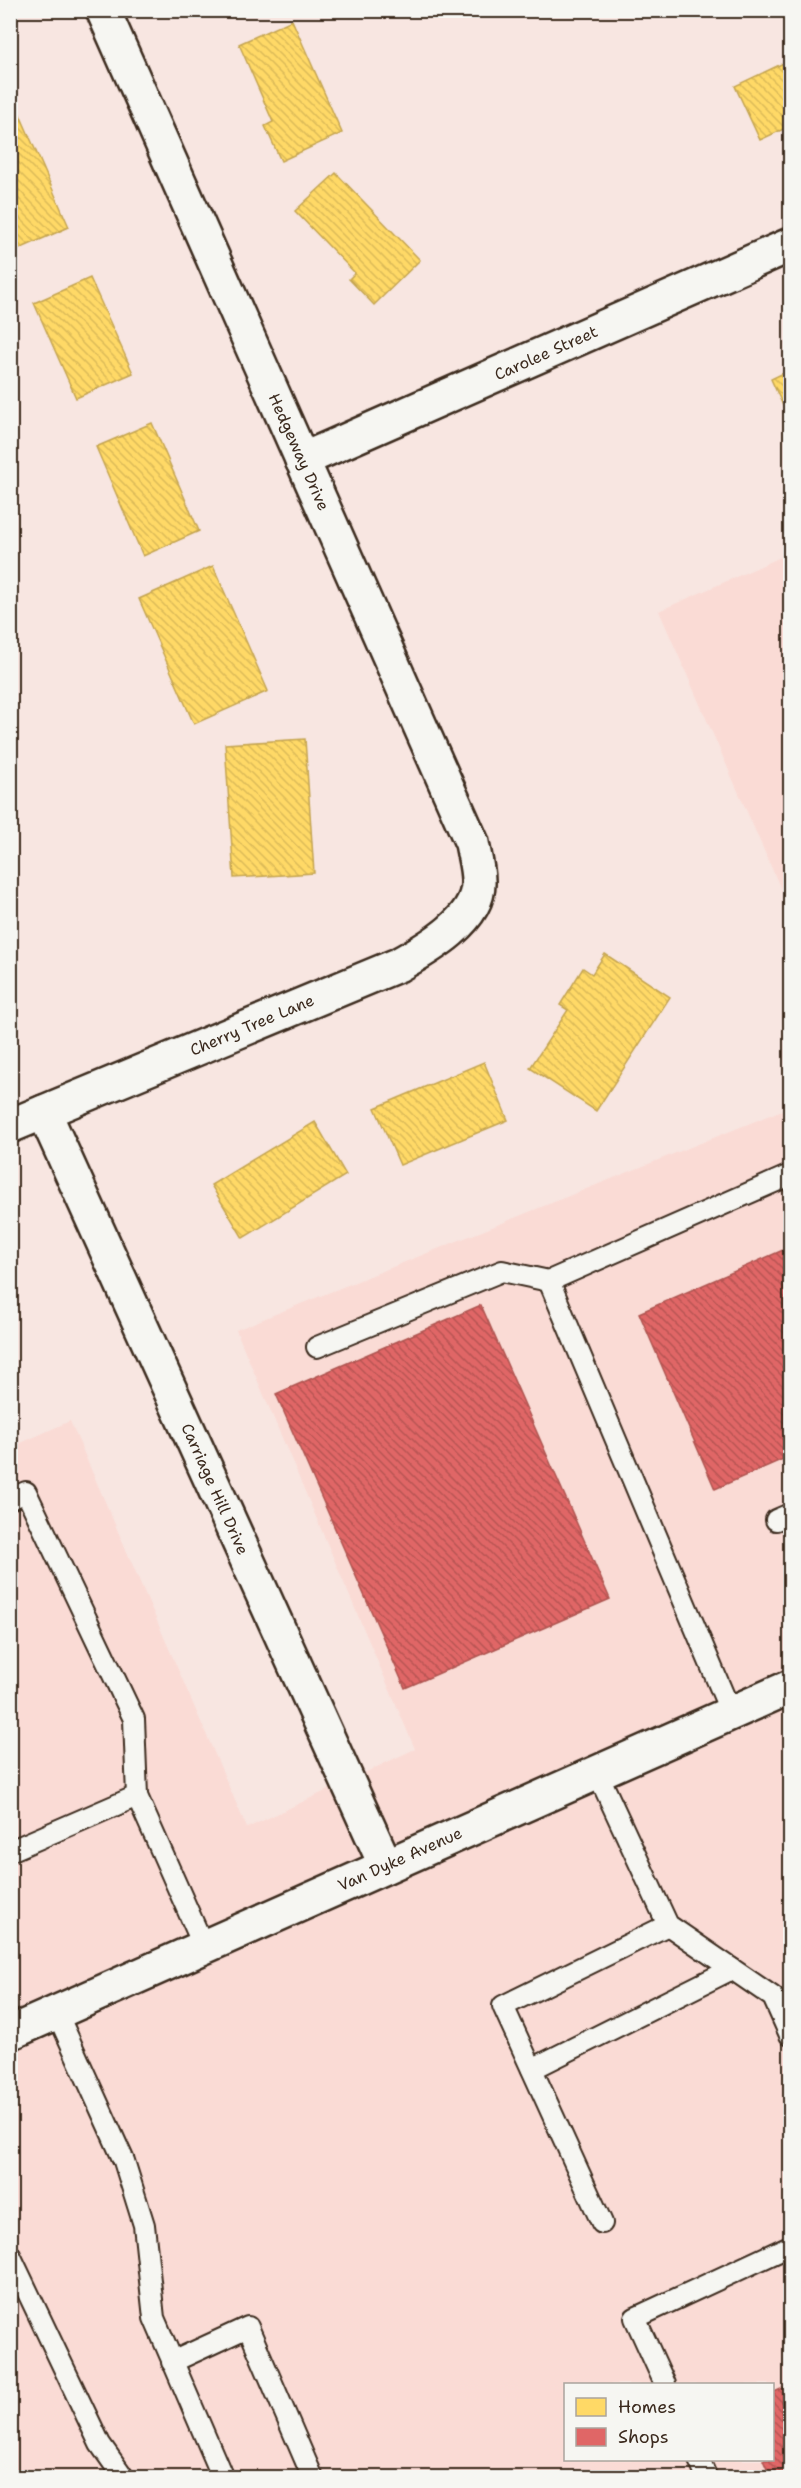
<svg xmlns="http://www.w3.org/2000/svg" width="801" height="2488" viewBox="0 0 801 2488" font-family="'Shantell Sans',sans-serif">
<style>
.built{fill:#fadbd5;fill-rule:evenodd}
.homes{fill:url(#homes-back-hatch);stroke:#c4a450;stroke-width:1.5}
.shops{fill:url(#shops-back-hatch);stroke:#ae5450;stroke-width:1.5}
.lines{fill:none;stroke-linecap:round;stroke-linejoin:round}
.service-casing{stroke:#3b2a1e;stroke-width:24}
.minor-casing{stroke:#3b2a1e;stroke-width:38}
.secondary-casing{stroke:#3b2a1e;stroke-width:38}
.service{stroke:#f6f6f2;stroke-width:20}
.minor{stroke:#f6f6f2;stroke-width:33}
.secondary{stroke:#f6f6f2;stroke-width:33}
.labels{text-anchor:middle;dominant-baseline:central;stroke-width:6;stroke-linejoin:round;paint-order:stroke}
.street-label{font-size:16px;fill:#3b2a1e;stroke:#f6f6f2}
</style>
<defs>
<pattern id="homes-back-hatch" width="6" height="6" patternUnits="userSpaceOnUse" patternTransform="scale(1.5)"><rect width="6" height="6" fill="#ffd966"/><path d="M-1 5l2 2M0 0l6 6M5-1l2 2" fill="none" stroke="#dbba58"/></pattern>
<pattern id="shops-back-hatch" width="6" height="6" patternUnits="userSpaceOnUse" patternTransform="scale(1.5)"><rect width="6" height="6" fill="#e06666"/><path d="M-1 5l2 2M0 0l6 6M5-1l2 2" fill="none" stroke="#b75453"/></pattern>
</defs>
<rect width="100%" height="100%" fill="#f8e6e1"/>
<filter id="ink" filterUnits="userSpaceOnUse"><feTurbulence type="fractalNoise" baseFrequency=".0167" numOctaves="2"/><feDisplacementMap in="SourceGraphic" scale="12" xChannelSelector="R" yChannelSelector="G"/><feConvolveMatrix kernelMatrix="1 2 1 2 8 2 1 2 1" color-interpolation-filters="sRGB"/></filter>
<g filter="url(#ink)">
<g class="built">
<polygon points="790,553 790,910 659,611"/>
<path d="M790,1107V2477H11L10,1448L70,1421L247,1828L415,1749L236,1330ZM566,2384H772V2460H566Z"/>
</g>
<g class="homes">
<polygon points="292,20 342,133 281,161 265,126 273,122 239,44"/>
<polygon points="790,60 790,126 760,140 735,86"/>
<polygon points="14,101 69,227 10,253 10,103"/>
<polygon points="336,173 420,260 374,305 349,279 355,273 295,211"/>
<polygon points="90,278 133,373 76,398 34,303"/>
<polygon points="790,370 790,421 771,379"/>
<polygon points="152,423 199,531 143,556 96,447"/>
<polygon points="213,566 268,691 194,724 139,599"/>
<polygon points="305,739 314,873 234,878 225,744"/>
<polygon points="605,954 670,997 596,1111 530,1068 568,1010 560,1005 583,968 592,974"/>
<polygon points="484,1062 508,1120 400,1165 375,1108"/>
<polygon points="315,1122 346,1175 243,1238 211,1185"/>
</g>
<g class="shops">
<polygon points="790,1247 790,1456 715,1489 639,1313"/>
<polygon points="481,1305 610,1599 405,1688 276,1394"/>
<polygon points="790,2385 790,2478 771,2478 763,2460 772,2460 772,2393"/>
</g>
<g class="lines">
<defs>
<g id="service">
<polyline points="317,1347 502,1271 549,1281"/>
<polyline points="10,1499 26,1492 134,1719 137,1796"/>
<polyline points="776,1520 790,1514"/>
<polyline points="731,1713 549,1281 790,1175"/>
<polyline points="597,1772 668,1925 773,1997 790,2035"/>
<polyline points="10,1851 137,1796 204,1947"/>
<polyline points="57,2013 124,2161 144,2225 154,2318 223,2478"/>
<polyline points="532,2069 732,1969"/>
<polyline points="602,2223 503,2006 668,1925"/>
<polyline points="10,2255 100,2444 124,2478"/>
<polyline points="172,2362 248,2327 313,2478"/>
<polyline points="665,2384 635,2318 790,2246"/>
<polyline points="699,2460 707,2478"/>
</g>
<g id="minor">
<polyline points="302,460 790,245"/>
<polyline points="44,1112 386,1866"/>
<path d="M10,1126L398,965C427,949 480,920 478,881C478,868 474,855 472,843L103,10"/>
</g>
<polyline id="secondary" points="10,2033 790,1687"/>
</defs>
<use href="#service" class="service-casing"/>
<use href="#minor" class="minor-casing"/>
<use href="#secondary" class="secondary-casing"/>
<use href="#service" class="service"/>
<use href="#minor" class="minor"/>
<use href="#secondary" class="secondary"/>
</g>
</g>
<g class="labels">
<g class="street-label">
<text transform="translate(546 353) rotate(-24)">Carolee Street</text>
<text transform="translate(299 452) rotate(66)">Hedgeway Drive</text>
<text transform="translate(252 1025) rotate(-23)">Cherry Tree Lane</text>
<text transform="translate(215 1489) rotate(66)">Carriage Hill Drive</text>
<text transform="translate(400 1859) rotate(-24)">Van Dyke Avenue</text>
</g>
</g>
<rect width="801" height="2488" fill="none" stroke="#f6f6f2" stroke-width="36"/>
<rect x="18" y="18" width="765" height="2452" fill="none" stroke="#3b2a1e" stroke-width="2" filter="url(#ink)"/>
<rect x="564" y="2383" width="210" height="78" fill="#f6f6f2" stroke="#aba49d" stroke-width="1.5"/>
<rect x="576" y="2398" width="30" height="18" fill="#ffd966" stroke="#aba49d" stroke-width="1.5"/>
<text x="618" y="2413" font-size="18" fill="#3b2a1e">Homes</text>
<rect x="576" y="2428" width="30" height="18" fill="#e06666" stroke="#aba49d" stroke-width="1.5"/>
<text x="618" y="2443" font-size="18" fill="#3b2a1e">Shops</text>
</svg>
